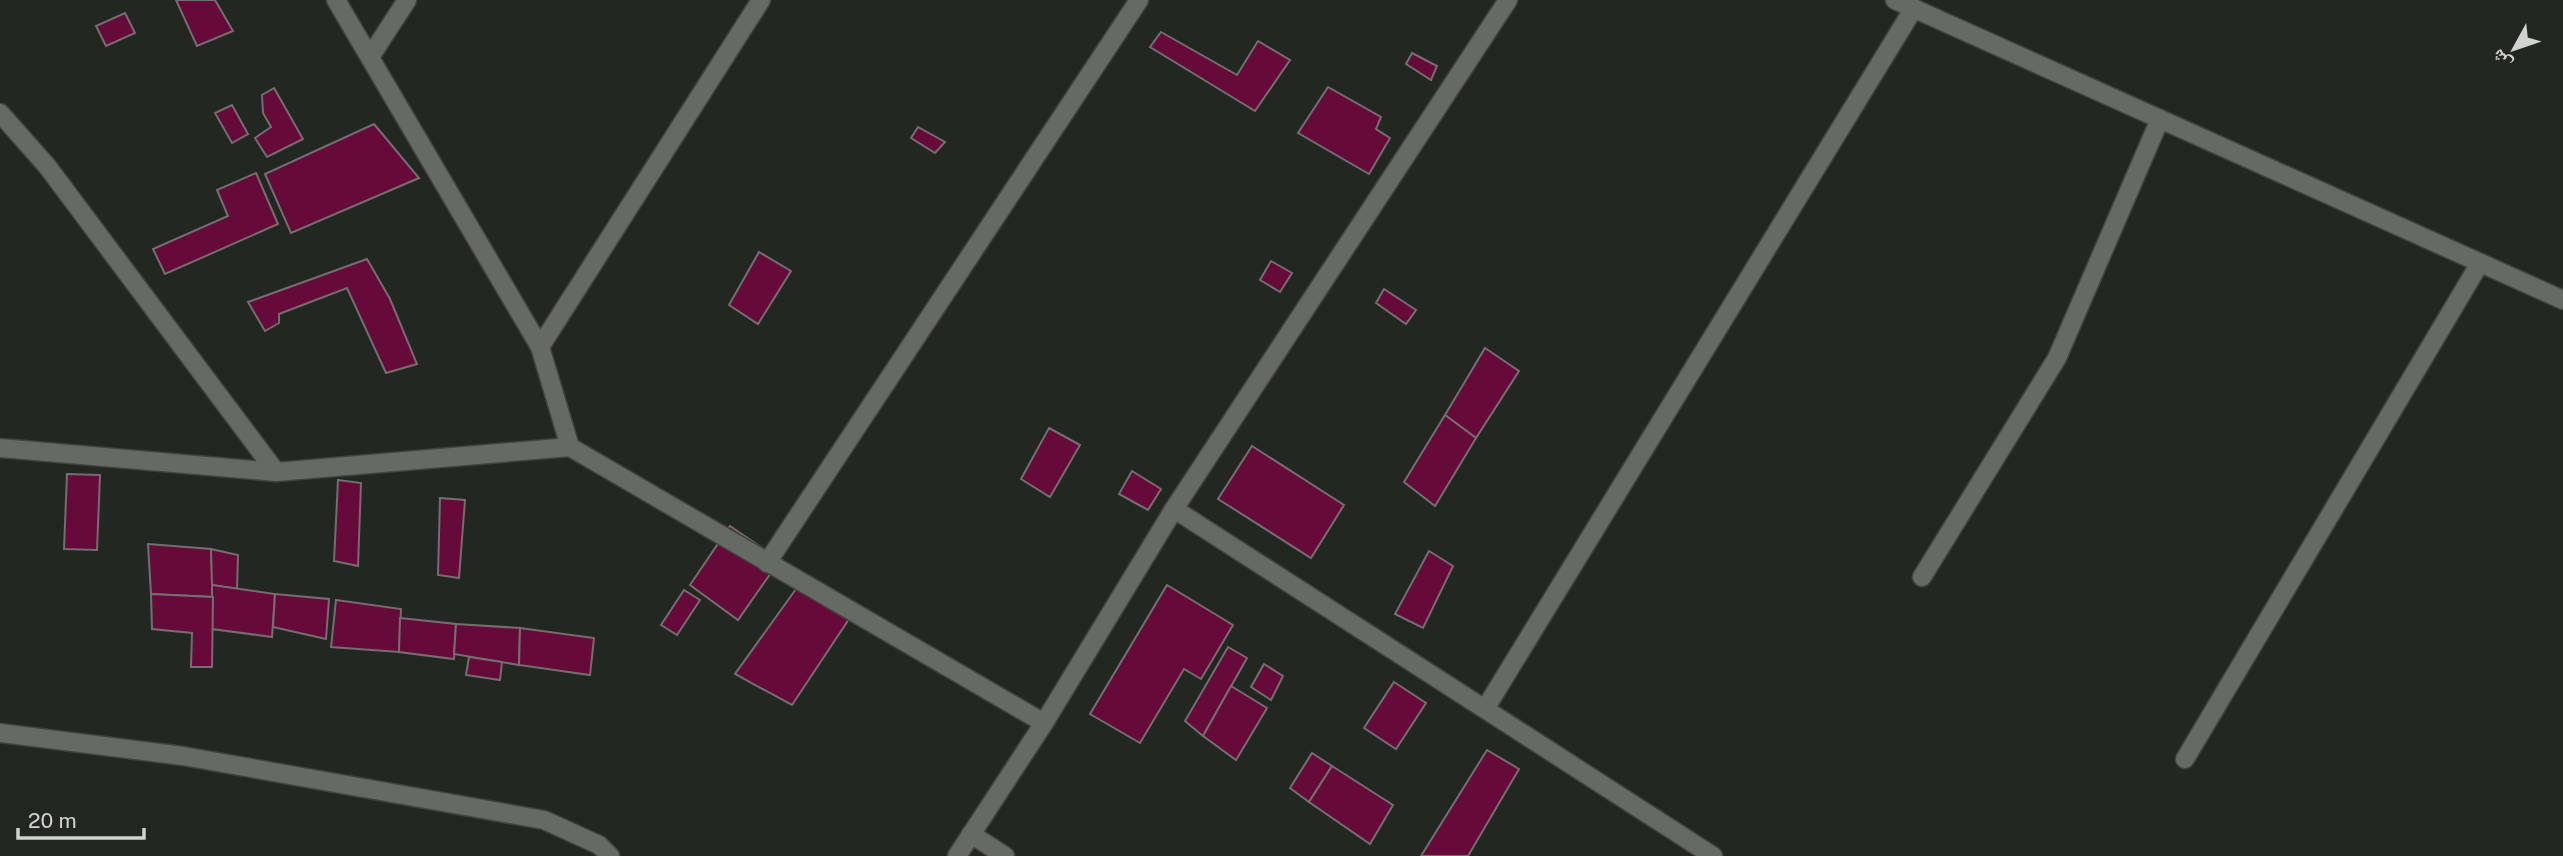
<svg xmlns="http://www.w3.org/2000/svg" width="2563" height="856" viewBox="0 0 2563 856" font-family="'Public Sans','Noto Naskh Arabic',sans-serif">
<style>
.building{fill:#650a39;stroke:#766d70;stroke-width:2}
.lines{fill:none;stroke-linecap:round;stroke-linejoin:round}
.minor-casing{stroke:#40433e;stroke-width:21}
.minor{stroke:#656a63;stroke-width:18}
</style>
<rect width="100%" height="100%" fill="#232721"/>
<g class="building">
<polygon points="176,0 215,0 233,31 197,46"/>
<polygon points="125,13 135,33 106,46 96,26"/>
<polygon points="1161,32 1237,75 1258,41 1290,60 1255,111 1150,47"/>
<polygon points="1412,53 1437,66 1431,80 1406,64"/>
<polygon points="1328,87 1381,117 1376,129 1390,138 1369,174 1298,133"/>
<polygon points="274,88 303,139 267,157 255,138 271,127 263,113 262,95"/>
<polygon points="232,105 248,134 232,143 215,113"/>
<polygon points="374,124 419,178 291,233 265,174"/>
<polygon points="918,127 945,142 935,153 911,138"/>
<polygon points="256,173 278,224 165,274 153,249 228,216 217,190"/>
<polygon points="759,252 791,271 758,324 729,305"/>
<polygon points="367,259 390,299 417,364 386,373 347,288 279,314 279,323 265,331 248,302"/>
<polygon points="1271,261 1292,273 1280,292 1260,280"/>
<polygon points="1384,289 1416,310 1406,324 1376,303"/>
<polygon points="1485,348 1519,371 1476,438 1445,415"/>
<polygon points="1445,415 1476,438 1435,506 1404,482"/>
<polygon points="1049,428 1080,445 1050,497 1021,479"/>
<polygon points="1252,446 1344,505 1311,558 1218,499"/>
<polygon points="1132,471 1161,489 1148,510 1119,494"/>
<polygon points="67,474 100,475 97,550 64,549"/>
<polygon points="338,480 361,483 358,566 334,561"/>
<polygon points="440,498 465,500 459,578 438,575"/>
<polygon points="730,526 780,560 738,620 690,585"/>
<polygon points="148,544 211,549 213,597 151,594"/>
<polygon points="211,549 238,555 237,589 212,585"/>
<polygon points="1429,551 1453,566 1423,628 1395,614"/>
<polygon points="806,575 857,607 792,705 735,674"/>
<polygon points="212,585 275,594 272,637 212,629"/>
<polygon points="1167,585 1233,625 1201,679 1184,669 1140,743 1090,714"/>
<polygon points="684,590 700,600 677,635 661,625"/>
<polygon points="151,594 213,597 212,667 191,667 192,633 152,629"/>
<polygon points="275,594 329,599 326,639 273,627"/>
<polygon points="336,600 401,609 399,652 331,647"/>
<polygon points="400,618 456,624 454,659 399,652"/>
<polygon points="456,624 520,628 519,665 454,654"/>
<polygon points="520,628 594,638 590,675 519,665"/>
<polygon points="1228,647 1247,658 1203,736 1185,721"/>
<polygon points="469,657 502,662 500,680 466,675"/>
<polygon points="1264,664 1283,676 1271,700 1251,687"/>
<polygon points="1394,682 1426,703 1396,749 1364,728"/>
<polygon points="1231,686 1267,708 1236,760 1203,736"/>
<polygon points="1487,750 1519,769 1468,856 1421,856"/>
<polygon points="1312,753 1332,766 1309,802 1290,788"/>
<polygon points="1332,766 1393,805 1370,844 1309,802"/>
</g>
<g class="lines">
<defs>
<g id="minor">
<polyline points="336,0 540,347 570,447"/>
<polyline points="1895,0 2563,300"/>
<polyline points="370,57 407,0"/>
<polyline points="0,113 47,166 276,472"/>
<polyline points="540,347 761,0"/>
<polyline points="0,448 276,472 570,447 1044,723"/>
<polyline points="1174,509 1713,856"/>
<polyline points="767,563 1139,0"/>
<polyline points="1922,577 2057,358 2160,119"/>
<polyline points="1485,709 1914,8"/>
<polyline points="0,733 183,756 544,820 599,845 610,856"/>
<polyline points="2185,759 2480,263"/>
<polyline points="971,834 1005,856"/>
<polyline points="957,856 1044,723 1174,509 1508,0"/>
</g>
</defs>
<use href="#minor" class="minor-casing"/>
<use href="#minor" class="minor"/>
</g>
<g transform="translate(2514 49) rotate(230)" stroke="#232721" stroke-width="5" paint-order="stroke">
<path d="M0-5L12 26L0 18L-12 26Z" fill="#d0d3cf"/>
<text y="-10" font-size="19" font-weight="bold" text-anchor="middle" fill="#d0d3cf">ش</text>
</g>
<path d="M18 828v10h126v-10" fill="none" stroke="#d0d3cf" stroke-width="3.5"/>
<text x="28" y="828" font-size="21" fill="#d0d3cf" stroke="#232721" stroke-width="5" paint-order="stroke">20 m</text>
</svg>
